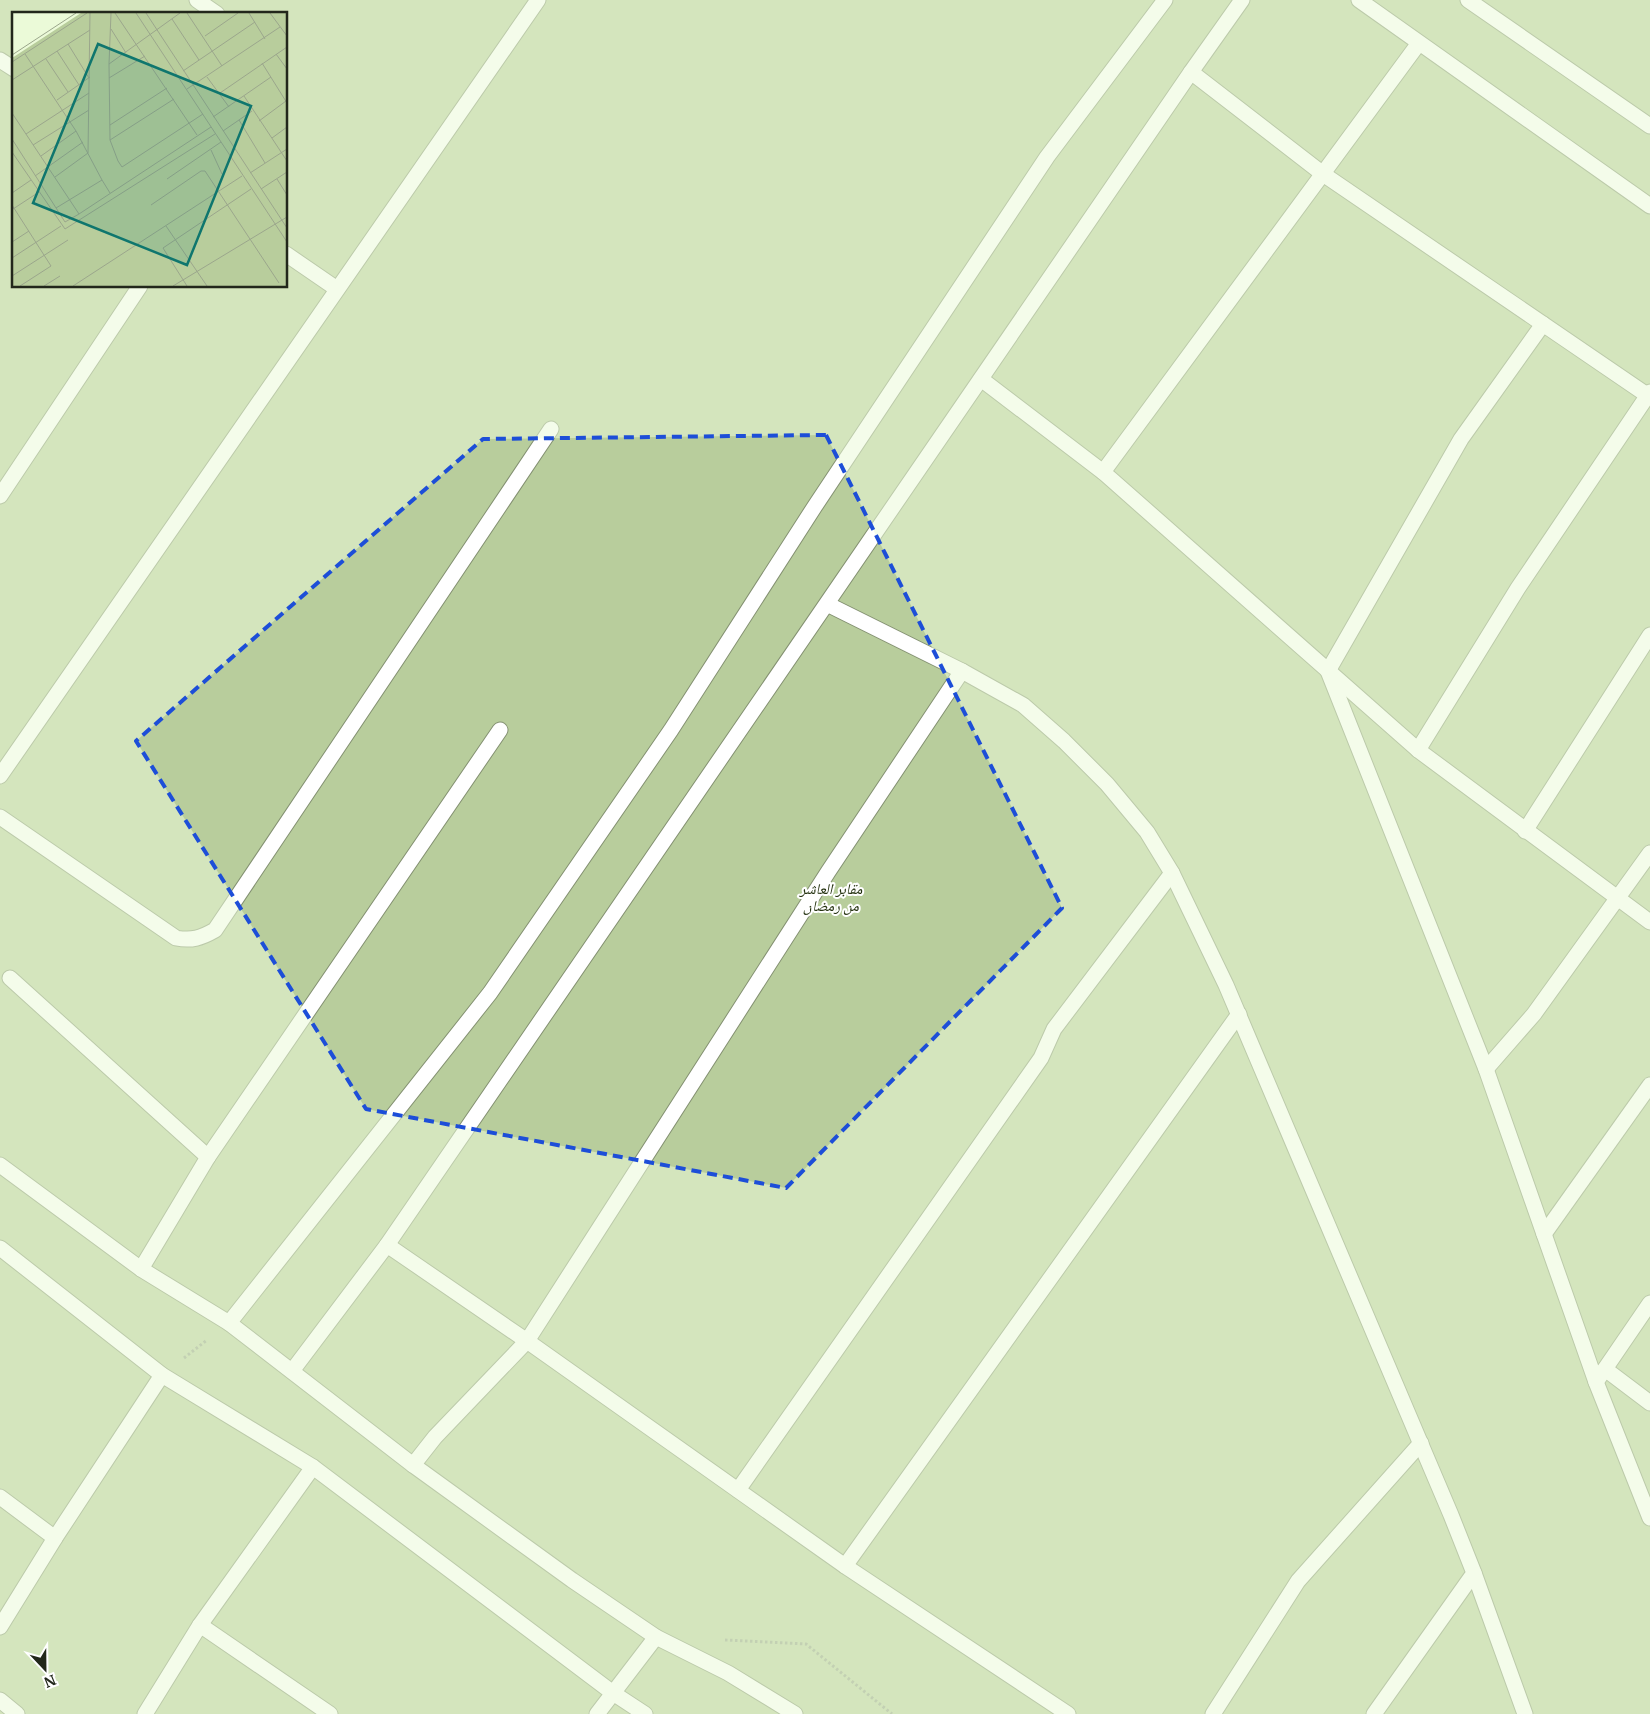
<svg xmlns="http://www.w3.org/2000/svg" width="1650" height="1714" viewBox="0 0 1650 1714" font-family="Merriweather,'Noto Naskh Arabic',serif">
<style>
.green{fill:#b8cd9c;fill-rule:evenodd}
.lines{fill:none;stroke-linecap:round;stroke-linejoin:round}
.lane-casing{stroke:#849172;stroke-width:17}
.path{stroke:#939e86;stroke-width:3;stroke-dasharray:2.5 2.5;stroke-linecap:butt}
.lane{stroke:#fff;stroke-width:15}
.marked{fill:none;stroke:#1d4ed8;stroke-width:4;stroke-dasharray:10 6;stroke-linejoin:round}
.labels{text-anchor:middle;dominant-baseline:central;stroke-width:4;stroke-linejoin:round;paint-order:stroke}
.park-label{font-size:15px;font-style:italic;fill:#253210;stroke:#fff}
.inset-road{fill:none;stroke:#9ba68c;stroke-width:1}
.view{fill:#0f766e;fill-opacity:0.15;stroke:#0f766e;stroke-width:2.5}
.inset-edge{fill:none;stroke:#22271b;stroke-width:2.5}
</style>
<rect width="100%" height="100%" fill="#ebfad8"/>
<path class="green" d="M0,0H1650V1714H0ZM14,14H286V286H14Z"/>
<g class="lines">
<defs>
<g id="lane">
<polyline points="197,0 217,14"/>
<polyline points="1242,0 1191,72 1323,174 1650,397"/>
<polyline points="1359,0 1650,206"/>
<polyline points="1468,0 1650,126"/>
<polyline points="1419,43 1103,472 1418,750 1650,922"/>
<polyline points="0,60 14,69"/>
<polyline points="286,254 337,289"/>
<polyline points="1543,324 1461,439 1328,671 1486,1069 1596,1382 1650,1518"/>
<polyline points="981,379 1103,472"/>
<polyline points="0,496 140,286"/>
<polyline points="827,604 962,671"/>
<polyline points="1418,750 1518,588 1650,392"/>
<polyline points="0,776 538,0"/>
<path d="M0,817L176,938C192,941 201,938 215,930L551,429"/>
<polyline points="1525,831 1650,635"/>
<polyline points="10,978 208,1157"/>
<polyline points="1486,1069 1534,1014 1650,853"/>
<polyline points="0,1165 141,1269 229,1323 413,1465 572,1580 656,1637 728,1673 795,1714"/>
<polyline points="1544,1234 1650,1085"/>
<polyline points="387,1245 527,1341 845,1566 1068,1714"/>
<polyline points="0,1248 162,1375 313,1467 613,1693 645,1714"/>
<polyline points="141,1269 208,1157 500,730"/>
<polyline points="229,1323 490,993 671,730 815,506 1047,157 1165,0"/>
<polyline points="1605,1369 1650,1403"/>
<polyline points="292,1371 387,1245 1191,72"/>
<polyline points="1596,1382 1650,1303"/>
<polyline points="413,1465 435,1437 527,1341 828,872 962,671 1023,705 1064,741 1107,784 1147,832 1172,873 1226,985 1451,1515 1474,1573 1374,1714"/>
<polyline points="738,1490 1041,1058 1054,1029 1172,873"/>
<polyline points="0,1497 55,1538"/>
<polyline points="845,1566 1239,1014"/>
<polyline points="1474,1573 1525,1714"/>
<polyline points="200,1625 330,1714"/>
<polyline points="0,1627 55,1538 162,1375"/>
<polyline points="0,1700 17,1714"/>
<polyline points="145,1714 200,1625 313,1467"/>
<polyline points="597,1714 656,1637"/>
<polyline points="1213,1714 1298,1581 1421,1443"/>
</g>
</defs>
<use href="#lane" class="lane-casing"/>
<g class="path">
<polyline points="184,1358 207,1340"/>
<polyline points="725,1640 806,1644 892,1714"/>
</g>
<use href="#lane" class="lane"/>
</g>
<path d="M0 0H1650V1714H0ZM826,435L1062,908L786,1188L366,1109L136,741L483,439Z" fill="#ebfad8" fill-opacity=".55" fill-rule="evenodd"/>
<path class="marked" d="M826,435L1062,908L786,1188L366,1109L136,741L483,439Z"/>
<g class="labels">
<g class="park-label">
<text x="831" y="888">مقابر العاشر<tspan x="831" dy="17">من رمضان</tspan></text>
</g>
</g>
<g transform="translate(12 12)">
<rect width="275" height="275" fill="#ebfad8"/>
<path d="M69,1H275V274H0V46Z" fill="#b8cd9c"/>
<path class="inset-road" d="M103,1L185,123M124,1L275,230M134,1L275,216M168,1L97,52L98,128L106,149L110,155L191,102M175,1L210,54M237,1L253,27M258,1L275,24M160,7L187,48M99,17L114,41M193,24L226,1M56,32L77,66M45,39L67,73M13,42L64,119L90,168L44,196M264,42L275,57M0,43L64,1M34,47L56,80M0,50L75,1M250,51L275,91M97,52L99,1M171,59L243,10M195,65L217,95M97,66L133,44M0,68L78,18M175,77L268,15M208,81L275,35M232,84L275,149M45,88L78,65M0,101L67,202L53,210L0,127M201,105L259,65M227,108L253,151M247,109L274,89M98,113L155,76M211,119L240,99M14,122L77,81M260,126L275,115M98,128L162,87M21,133L77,98M199,138L210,162M0,140L53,217L203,122M29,144L64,119M238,161L275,137M23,164L71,130M43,165L76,141L78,1M155,167L209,130M265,167L275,183M90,168L98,181M249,177L275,160M0,181L19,168M0,193L39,254L8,274M139,193L189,159H193L267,271M1,197L27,180M67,202L199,115M154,214L195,274M0,230L17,219M0,246L49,214M0,264L56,228M32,274L48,264M61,274L230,164M161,274L275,205M175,274L151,236L239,177"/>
<path class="view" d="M86,32L239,94L175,253L21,191Z"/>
<rect width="275" height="275" class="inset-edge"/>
</g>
<g transform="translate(45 1669) rotate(158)" stroke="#ffffff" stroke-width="4" paint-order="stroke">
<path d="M0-4L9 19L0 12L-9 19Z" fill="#22271b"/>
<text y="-8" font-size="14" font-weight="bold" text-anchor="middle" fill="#22271b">N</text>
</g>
</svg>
